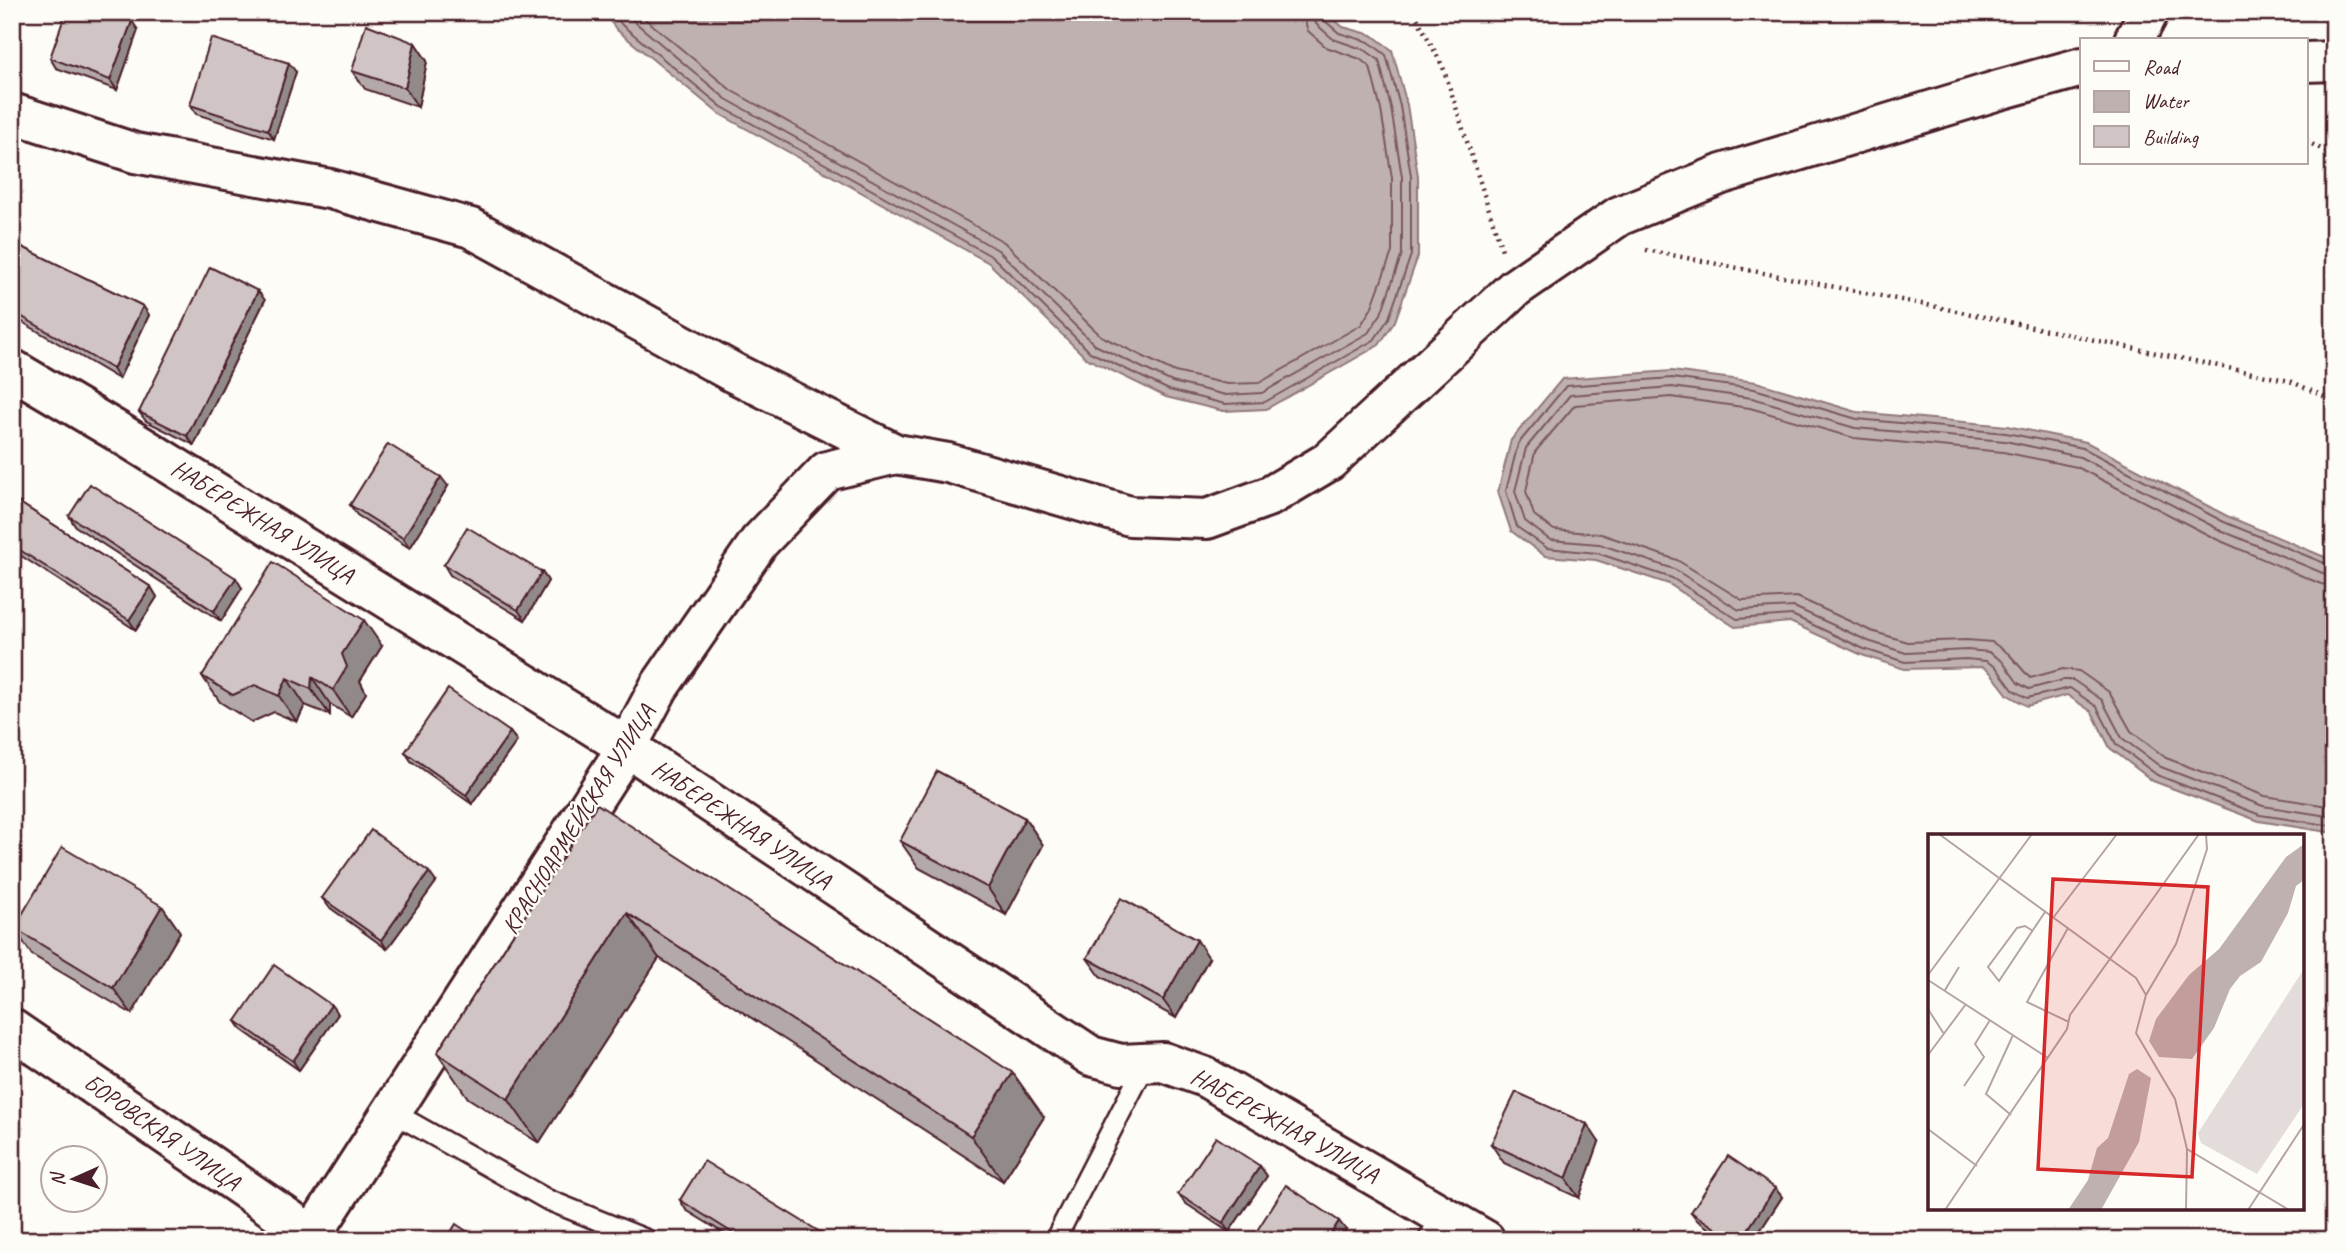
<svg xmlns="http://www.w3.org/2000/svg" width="2346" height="1252" viewBox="0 0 2346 1252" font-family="Caveat,sans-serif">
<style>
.water{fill:#c0b1b1;stroke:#91777b;stroke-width:2}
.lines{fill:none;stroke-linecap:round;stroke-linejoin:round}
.shore{stroke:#795961;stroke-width:2}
.lane-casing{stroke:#4a1f2b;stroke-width:24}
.street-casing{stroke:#4a1f2b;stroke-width:44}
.path{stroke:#4a1f2b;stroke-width:4.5;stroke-dasharray:2 5;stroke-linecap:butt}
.lane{stroke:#fdfcf7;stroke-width:19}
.street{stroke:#fdfcf7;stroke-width:38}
.wall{fill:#b3a9a9;stroke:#4a1f2b;stroke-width:2}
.shaded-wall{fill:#928a89;stroke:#4a1f2b;stroke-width:2}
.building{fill:#d0c5c4;stroke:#4a1f2b;stroke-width:2}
.labels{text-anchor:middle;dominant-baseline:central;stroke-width:5;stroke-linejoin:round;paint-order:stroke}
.street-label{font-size:24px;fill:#4a1f2b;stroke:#fdfcf7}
.inset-road{fill:none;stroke:#b5a4a5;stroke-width:2}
.view{fill:#d62828;fill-opacity:0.15;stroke:#d62828;stroke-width:3.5}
.inset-edge{fill:none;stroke:#4a1f2b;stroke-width:3.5}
</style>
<rect width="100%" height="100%" fill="#fdfcf7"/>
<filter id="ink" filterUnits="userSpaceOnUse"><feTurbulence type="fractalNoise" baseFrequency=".0143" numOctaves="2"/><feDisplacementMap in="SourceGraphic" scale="14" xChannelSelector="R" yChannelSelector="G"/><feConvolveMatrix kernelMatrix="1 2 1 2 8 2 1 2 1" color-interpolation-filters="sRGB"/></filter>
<g filter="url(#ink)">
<g class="water">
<polygon points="603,12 1325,12 1343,27 1372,35 1392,50 1407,105 1418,176 1418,256 1395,321 1379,345 1266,409 1223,411 1166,397 1086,358 989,263 718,113 617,30"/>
<polygon points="1672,371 1756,382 1857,412 2007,426 2086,442 2227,516 2334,561 2334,833 2259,821 2153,781 2110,748 2092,712 2067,695 2027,706 2008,695 1991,673 1983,667 1904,669 1862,655 1790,622 1735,627 1669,584 1596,560 1545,556 1511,531 1498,492 1511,440 1562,379"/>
</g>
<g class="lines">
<g class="shore">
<polyline points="612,12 622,25 722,107 993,257 1090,352 1169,390 1225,404 1265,402 1374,340 1389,318 1411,255 1411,176 1400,106 1386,55 1369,42 1339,33 1324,20 1322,12"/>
<polyline points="623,12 726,99 998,250 1095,345 1172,382 1226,395 1262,393 1368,333 1381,314 1402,254 1402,177 1391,108 1379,60 1365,50 1333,39 1316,24 1313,12"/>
<polyline points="637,12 732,91 1004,242 1101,336 1175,372 1227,384 1259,383 1361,325 1371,309 1392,252 1392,178 1381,110 1370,67 1360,59 1326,47 1308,31 1302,12"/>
<polyline points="2334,567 2224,522 2083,448 2006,433 1857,419 1754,389 1672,378 1566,386 1518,444 1506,491 1517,527 1547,548 1597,553 1672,578 1737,619 1792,615 1864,649 1905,662 1966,659 1986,661 1996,667 2013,690 2027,698 2070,688 2097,707 2116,744 2157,775 2260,815 2334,826"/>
<polyline points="2334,576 2325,574 2220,530 2080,457 2005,441 1855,428 1752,398 1672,387 1570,395 1526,448 1515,491 1525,521 1550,540 1599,544 1674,569 1739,610 1794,607 1868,641 1906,653 1967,650 1989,652 2002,661 2018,683 2029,689 2063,680 2073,680 2102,700 2122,738 2161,767 2263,806 2334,817"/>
<polyline points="2334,586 2321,584 2216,539 2077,467 2003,452 1854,438 1750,408 1671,397 1575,405 1535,452 1526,491 1534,515 1554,530 1601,534 1677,560 1742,600 1797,597 1871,631 1908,642 1967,640 1992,642 2009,654 2030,678 2063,669 2079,671 2109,692 2131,731 2166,758 2265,796 2334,807"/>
</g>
<defs>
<g id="lane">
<polyline points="392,1112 548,1200 647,1240"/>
<polyline points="1055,1240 1146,1063"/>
<polyline points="1428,1240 1443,1215"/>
</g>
<g id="street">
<polyline points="2134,40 2149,12"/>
<polyline points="2306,62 2334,61"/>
<polyline points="12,113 135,153 330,189 471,228 734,373 896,454 948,463 1130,516 1207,519 1270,496 1329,461 1515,288 1619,216 1722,174 1999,90 2082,67"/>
<polyline points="12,369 120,433 627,747 1091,1056 1121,1064 1163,1062 1205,1077 1485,1240"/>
<polyline points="12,1029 312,1235"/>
<polyline points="309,1240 627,747 659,687 759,542 827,471 896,454"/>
</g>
</defs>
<use href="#lane" class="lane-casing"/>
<use href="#street" class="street-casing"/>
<g class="path">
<polyline points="1414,12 1443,67 1502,250"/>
<polyline points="2306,141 2334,156"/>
<polyline points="1646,250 1937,307 2290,381 2334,401"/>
</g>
<use href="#lane" class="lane"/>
<use href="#street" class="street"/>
</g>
<g class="wall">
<polygon points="138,30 117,90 56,68 50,58"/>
<polygon points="415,43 427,61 418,107 365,89 352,71"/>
<polygon points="296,72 274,139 196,114 190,105"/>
<polygon points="12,242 143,306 149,315 119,379 12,316"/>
<polygon points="265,300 194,445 146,421 139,412"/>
<polygon points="448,486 410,548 357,515 350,505"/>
<polygon points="12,498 151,587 157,597 136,630 12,550"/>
<polygon points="69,516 242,588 221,621 75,526"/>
<polygon points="444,565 542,572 548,581 525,620 450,575"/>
<polygon points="382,646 360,681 366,693 351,717 330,704 330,715 305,705 297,722 274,712 252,722 220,702 202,676"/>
<polygon points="510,732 517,741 472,804 411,761 405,752"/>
<polygon points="597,804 1044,1117 1003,1181 659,958 539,1143 468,1098 437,1053"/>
<polygon points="1025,818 1043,845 1006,915 919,868 900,841"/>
<polygon points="436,882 387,949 329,907 322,898"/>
<polygon points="162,906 180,932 132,1014 32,955 14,928"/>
<polygon points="1087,958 1209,958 1176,1018 1100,976"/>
<polygon points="331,1005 338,1014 299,1070 242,1030 236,1021"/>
<polygon points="1599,1142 1579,1198 1504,1163 1491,1144"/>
<polygon points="1260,1166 1267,1176 1229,1232 1185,1203 1178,1194"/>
<polygon points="1775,1188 1782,1197 1754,1240 1726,1240 1698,1221 1691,1212"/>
<polygon points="680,1200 833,1240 735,1240 686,1210"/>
</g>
<g class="shaded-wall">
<polygon points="12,12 20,12 12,36"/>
<polygon points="132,21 138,30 117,90 110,80"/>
<polygon points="415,43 427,61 418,107 405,88"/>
<polygon points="289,63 296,72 274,139 268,130"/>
<polygon points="258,291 265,300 194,445 187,436"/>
<polygon points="143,306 149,315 119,379 113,369"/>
<polygon points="441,477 448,486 410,548 403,538"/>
<polygon points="542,572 548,581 525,620 518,610"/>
<polygon points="236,578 242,588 221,621 214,611"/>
<polygon points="151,587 157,597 136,630 129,620"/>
<polygon points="364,620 382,646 360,681 366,693 351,717 333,690 342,654"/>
<polygon points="312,677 330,704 330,715 311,689"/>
<polygon points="287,678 305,705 297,722 279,696"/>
<polygon points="510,732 517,741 472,804 466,795"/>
<polygon points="1025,818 1043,845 1006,915 988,888"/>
<polygon points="429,872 436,882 387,949 381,940"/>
<polygon points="162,906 180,932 132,1014 113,988"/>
<polygon points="627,913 659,958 539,1143 508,1099"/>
<polygon points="1197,940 1209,958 1176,1018 1163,1000"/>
<polygon points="331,1005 338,1014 299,1070 293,1061"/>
<polygon points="1013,1073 1044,1117 1003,1181 971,1136"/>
<polygon points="12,1114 22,1128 12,1142"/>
<polygon points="1587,1124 1599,1142 1579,1198 1566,1179"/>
<polygon points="1260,1166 1267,1176 1229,1232 1223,1223"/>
<polygon points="1775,1188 1782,1197 1754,1240 1741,1240"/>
<polygon points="1339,1221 1346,1230 1339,1240 1327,1240"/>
</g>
<g class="building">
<polygon points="66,12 108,12 132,21 110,80 50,58"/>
<polygon points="366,24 415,43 405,88 352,71"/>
<polygon points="211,38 289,63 268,130 190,105"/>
<polygon points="12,242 143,306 113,369 12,311"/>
<polygon points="210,267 258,291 187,436 139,412"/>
<polygon points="388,444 441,477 403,538 350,505"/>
<polygon points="90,484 236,578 214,611 69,516"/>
<polygon points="12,498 151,587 129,620 12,545"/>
<polygon points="467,527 542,572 518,610 444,565"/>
<polygon points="273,562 364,620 342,654 347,667 333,690 312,677 311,689 287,678 279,696 255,685 233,695 202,676"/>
<polygon points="448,689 510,732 466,795 405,752"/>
<polygon points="937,771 1025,818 988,888 900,841"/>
<polygon points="597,804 1013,1073 971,1136 627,913 508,1099 437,1053"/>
<polygon points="371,830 429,872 381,940 322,898"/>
<polygon points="62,847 162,906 113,988 14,928"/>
<polygon points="1121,898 1197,940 1163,1000 1087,958"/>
<polygon points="274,965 331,1005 293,1061 236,1021"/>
<polygon points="1516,1092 1587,1124 1566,1179 1491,1144"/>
<polygon points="1216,1137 1260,1166 1223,1223 1178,1194"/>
<polygon points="1728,1156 1775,1188 1741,1240 1733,1240 1691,1212"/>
<polygon points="704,1161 833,1240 744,1240 680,1200"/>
<polygon points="1286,1185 1339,1221 1327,1240 1251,1240"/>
<polygon points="456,1224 480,1240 446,1240"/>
</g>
</g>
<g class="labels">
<g class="street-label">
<text transform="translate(263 521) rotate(32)">НАБЕРЕЖНАЯ УЛИЦА</text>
<text transform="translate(578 819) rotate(-58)">КРАСНОАРМЕЙСКАЯ УЛИЦА</text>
<text transform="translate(742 824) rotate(34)">НАБЕРЕЖНАЯ УЛИЦА</text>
<text transform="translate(1285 1125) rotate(29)">НАБЕРЕЖНАЯ УЛИЦА</text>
<text transform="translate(162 1132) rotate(35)">БОРОВСКАЯ УЛИЦА</text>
</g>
</g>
<g transform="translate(1928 834)">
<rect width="376" height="376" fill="#fdfcf7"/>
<path d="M376,135V270L329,340L273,309L270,299Z" fill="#e3dcda"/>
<path d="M376,10V46L368,52L360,79L333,128L312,142L302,155L286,194L264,225L231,223L221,207L228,185L261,141L291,115L358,23ZM209,235L223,244L211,308L173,376H140L160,346L169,314L180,304L201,240Z" fill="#c0b1b1"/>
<path class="inset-road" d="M11,0L208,144L218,161M125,84L189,0M140,94L99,168L141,188M105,97L97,92L89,94L60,133L71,147L117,78M0,141L104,0M0,146L120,224M17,156L31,133M0,175L16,200M0,221L38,170M36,252L56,223L47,210L62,186M83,281L58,260L85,201M0,295L49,332M259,315L361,376M17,376L139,195L142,181L271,0M258,376L259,315L247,265L208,199L218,161L248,110L279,15L278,0M320,376L377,289"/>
<path class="view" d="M125,45L280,53L264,343L110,335Z"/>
<rect width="376" height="376" class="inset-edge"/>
</g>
<rect width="2346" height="1252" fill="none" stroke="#fdfcf7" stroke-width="42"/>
<rect x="21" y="21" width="2304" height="1210" fill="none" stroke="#4a1f2b" stroke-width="2.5" filter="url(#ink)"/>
<rect x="2080" y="38" width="228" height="126" fill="#fdfcf7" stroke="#b5a4a5" stroke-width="2"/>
<rect x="2094" y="61" width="35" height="10" fill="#fdfcf7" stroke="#b5a4a5" stroke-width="2"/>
<text x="2143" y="74" font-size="21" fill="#4a1f2b">Road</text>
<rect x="2094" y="91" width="35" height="21" fill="#c0b1b1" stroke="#b5a4a5" stroke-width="2"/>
<text x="2143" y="108" font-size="21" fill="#4a1f2b">Water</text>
<rect x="2094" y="126" width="35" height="21" fill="#d0c5c4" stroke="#b5a4a5" stroke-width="2"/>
<text x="2143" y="144" font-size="21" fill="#4a1f2b">Building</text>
<g transform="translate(74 1179) rotate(267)"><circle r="33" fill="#fdfcf7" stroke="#b5a4a5" stroke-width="2"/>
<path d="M0-5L12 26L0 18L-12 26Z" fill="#4a1f2b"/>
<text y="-10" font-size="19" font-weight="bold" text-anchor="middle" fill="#4a1f2b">N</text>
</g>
</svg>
